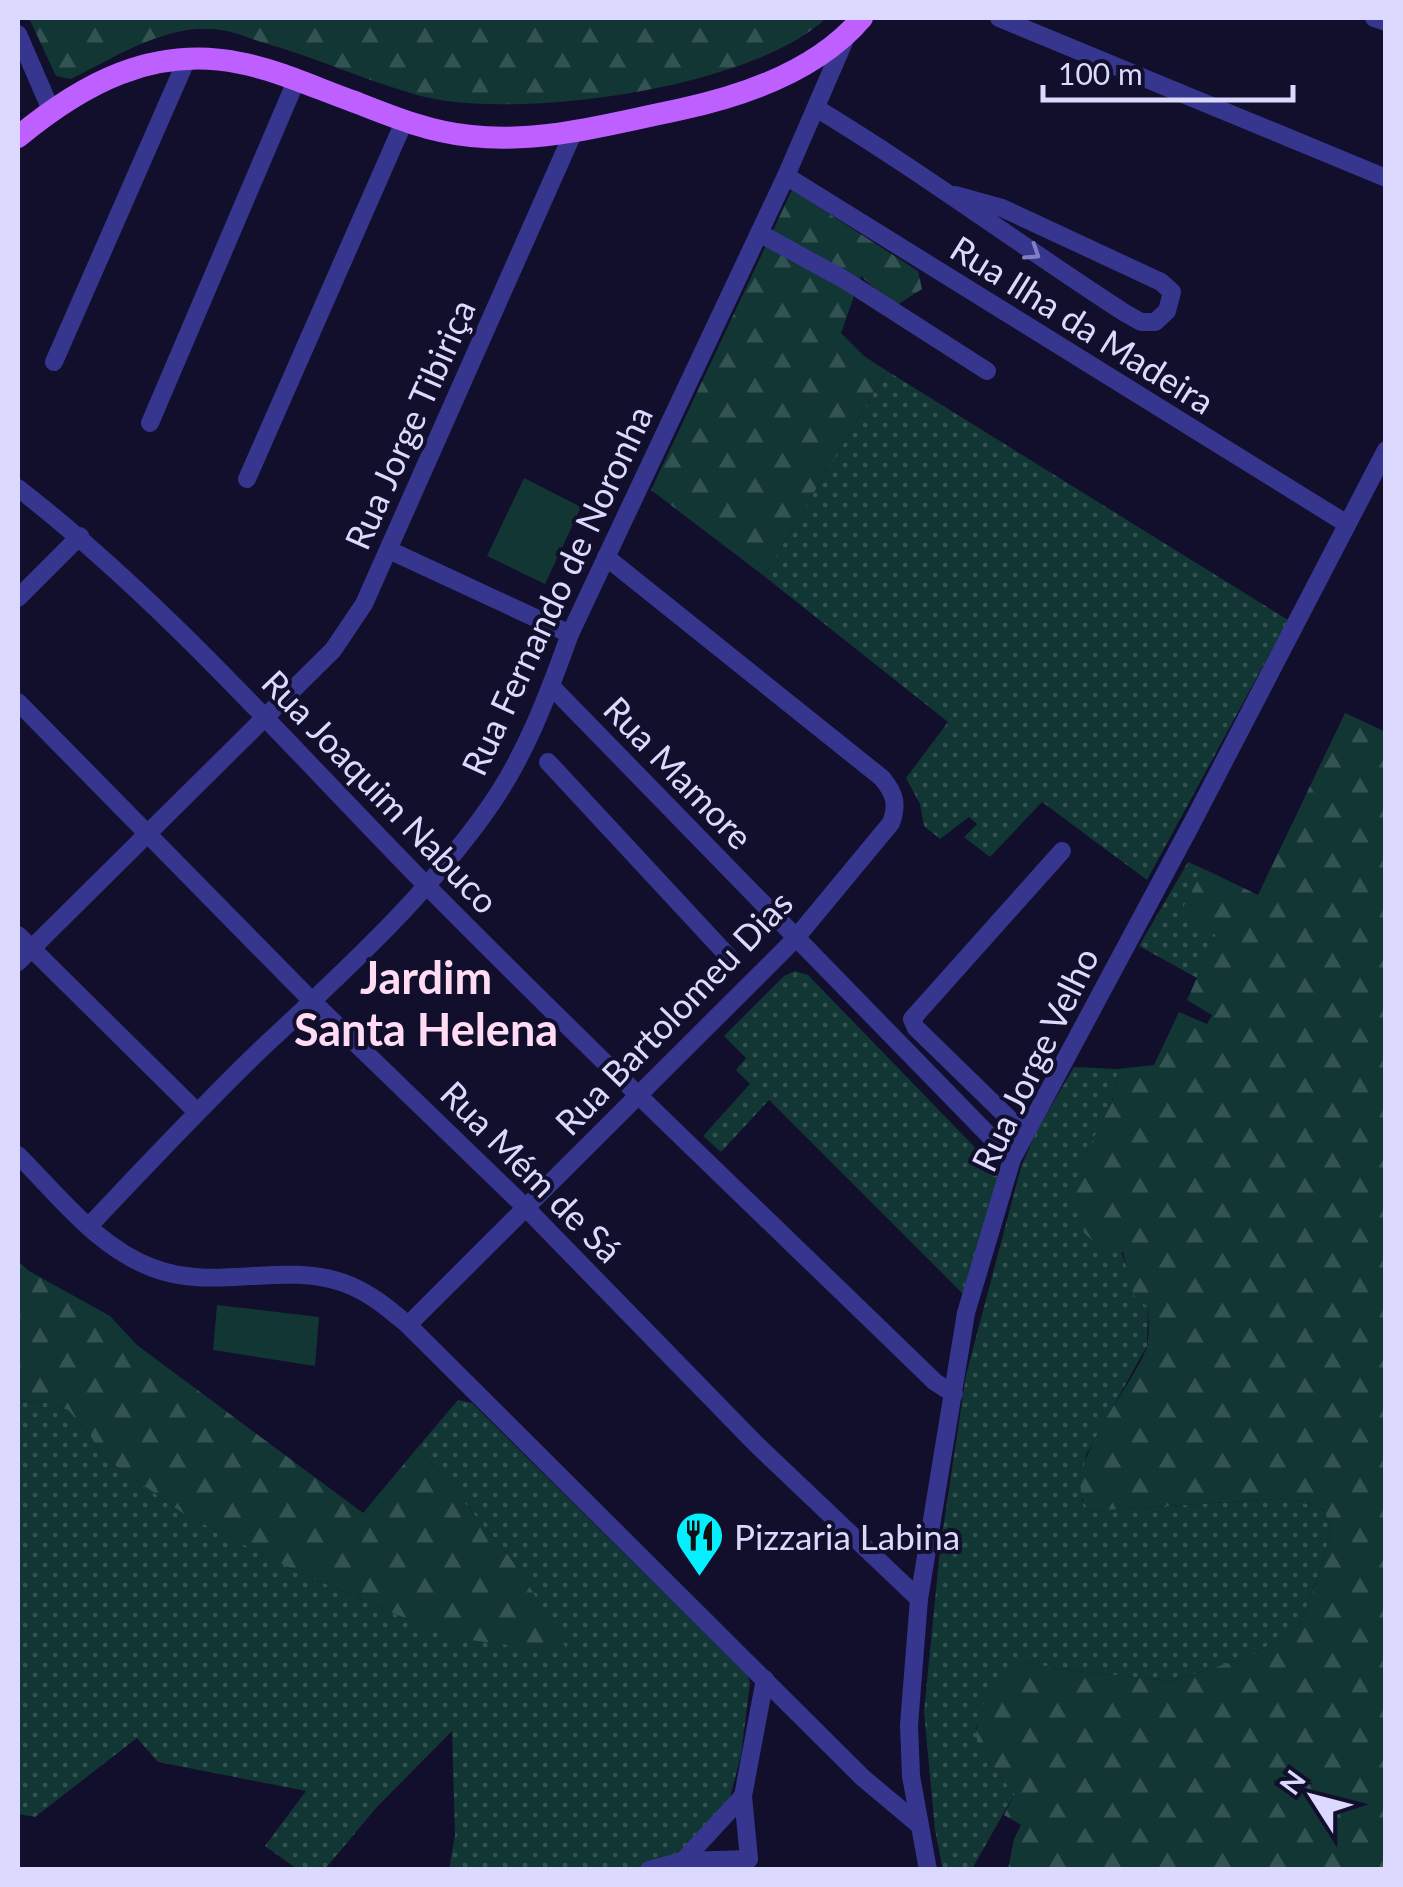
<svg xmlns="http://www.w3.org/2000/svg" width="1403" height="1887" viewBox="0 0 1403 1887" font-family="Lato,sans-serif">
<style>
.grass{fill:url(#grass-dots)}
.forest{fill:url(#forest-firs)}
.pitch{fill:#113634}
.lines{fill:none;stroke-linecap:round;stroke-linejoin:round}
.minor{stroke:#36368f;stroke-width:18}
.major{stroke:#bd60ff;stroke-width:22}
.oneway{stroke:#817fc1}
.labels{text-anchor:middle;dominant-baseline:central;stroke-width:8;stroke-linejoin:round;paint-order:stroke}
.street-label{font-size:35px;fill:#dcd9ff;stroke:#120f2c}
.poi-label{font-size:35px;fill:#dcd9ff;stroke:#120f2c;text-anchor:start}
.district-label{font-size:45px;font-weight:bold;fill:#ffdbf4;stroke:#120f2c}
</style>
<defs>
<pattern id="grass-dots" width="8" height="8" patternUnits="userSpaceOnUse" patternTransform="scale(2.5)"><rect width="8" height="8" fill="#113634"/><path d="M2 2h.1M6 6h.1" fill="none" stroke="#335252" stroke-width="1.8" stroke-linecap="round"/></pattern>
<pattern id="forest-firs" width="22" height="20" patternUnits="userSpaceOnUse" patternTransform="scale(2.5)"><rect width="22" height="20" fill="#113634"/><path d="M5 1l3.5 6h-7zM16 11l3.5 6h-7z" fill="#335252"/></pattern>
</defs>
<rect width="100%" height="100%" fill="#120f2c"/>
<g class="grass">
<polygon points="887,371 1288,620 1147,880 1042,802 990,857 964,837 977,824 969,817 940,839 924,826 920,804 906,778 948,722 764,576"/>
<polygon points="1188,862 1204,869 1181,913 1216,935 1197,978 1139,946"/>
<polygon points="795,971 808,975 992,1165 998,1177 964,1295 769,1100 721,1152 703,1136 750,1084 736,1070 746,1058 724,1036 784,976"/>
<polygon points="1074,1067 1118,1069 1112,1102 1085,1155 1126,1265 1148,1306 1147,1346 1086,1455 1082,1500 1090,1511 1290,1498 1324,1510 1331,1531 1319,1574 1299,1626 1251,1656 1172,1681 1058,1669 1026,1662 988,1699 976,1728 989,1764 1015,1793 972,1869 943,1870 935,1830 924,1712 940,1549 966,1375 1021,1167 1036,1132"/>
<polygon points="18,1400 50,1403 68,1410 89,1433 102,1456 184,1514 294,1570 448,1637 517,1566 418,1447 458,1400 472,1403 748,1676 750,1683 741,1755 730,1798 683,1861 647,1869 449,1869 455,1835 452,1731 376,1808 325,1869 297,1869 265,1846 306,1791 158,1762 137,1738 35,1817 18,1814"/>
</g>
<g class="forest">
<path d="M29,18H826C754,88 513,122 417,95C365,80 316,58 265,43C251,39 236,32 221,30C168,22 116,57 71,79L56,76Z"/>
<polygon points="792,190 918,271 922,289 894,307 861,276 841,333 864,356 887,371 764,576 651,490"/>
<path d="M1345,713L1386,732L1385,1869H1008L1014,1839L1021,1825L1004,1815L1015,1793C1003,1779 987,1765 979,1748C970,1726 987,1690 1004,1674C1009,1669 1019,1665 1026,1662L1058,1669L1172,1681L1251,1656L1299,1626L1319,1574L1331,1531L1324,1510L1290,1498L1090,1511C1053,1473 1136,1384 1147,1346C1150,1335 1148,1319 1148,1307L1134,1296L1123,1252L1108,1254L1084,1233L1072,1191L1085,1155L1112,1102L1118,1069L1154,1065L1179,1012L1207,1024L1212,1015L1187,1000L1216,935L1180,913L1204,869L1258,895Z"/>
<polygon points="18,1261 29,1271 110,1316 137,1345 363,1513 418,1447 517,1566 569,1653 448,1637 294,1570 184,1514 102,1456 89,1433 68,1410 50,1403 18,1400"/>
</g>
<g class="pitch">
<polygon points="524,478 581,507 545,584 487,556"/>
<polygon points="217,1305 319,1317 315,1366 213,1350"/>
</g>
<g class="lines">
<g class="minor">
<polyline points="999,18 1386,178"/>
<polyline points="1374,18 1386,22"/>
<polyline points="18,34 51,110"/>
<path d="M816,108C922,172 1021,246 1125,313L1141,322H1155L1167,311L1172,292L1161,282L1002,208L955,195"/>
<polyline points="786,176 1347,524"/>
<polyline points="759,233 845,280 987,371"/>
<polyline points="54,362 187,59"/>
<polyline points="150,423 296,81"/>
<polyline points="247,479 404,122"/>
<path d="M18,488C167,604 292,749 425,884C592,1053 764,1216 935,1382L954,1394"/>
<polyline points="389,550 570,634"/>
<polyline points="18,598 80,536"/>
<polyline points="551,686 1012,1159"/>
<polyline points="18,702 312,1001 526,1208 756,1444 919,1599"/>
<polyline points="548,762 729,957"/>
<polyline points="18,935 197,1112"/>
<polyline points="18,962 333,650 364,604 574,131"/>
<polyline points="1025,1134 916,1028 912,1019 1062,851"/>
<path d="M18,1155C58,1195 98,1248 153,1268C214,1292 283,1261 344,1283C369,1292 388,1308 408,1325L862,1777L918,1824"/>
<path d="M89,1226C145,1167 200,1108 259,1051C338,977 422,901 485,813C524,760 548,695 570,634L786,176L847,35"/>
<path d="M408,1325L795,939L891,823C898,804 895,794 882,778L606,557"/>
<polyline points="749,1859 743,1796 765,1679"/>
<polyline points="683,1861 743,1796"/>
<polyline points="649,1870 683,1861 749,1859"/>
<polyline points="928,1870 911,1776 909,1725 919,1599 966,1313 1012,1159 1191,825 1386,450"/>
</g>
<path class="major" d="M18,137C82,84 153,45 240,63C278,70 318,89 355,102C393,117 430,132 471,136C542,144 614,123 682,109C747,95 818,70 862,18"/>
</g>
<defs><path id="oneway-chevron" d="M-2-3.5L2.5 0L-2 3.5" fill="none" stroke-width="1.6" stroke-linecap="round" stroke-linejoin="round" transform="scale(2.5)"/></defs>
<use class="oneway" href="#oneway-chevron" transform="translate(1033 253) rotate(33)"/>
<defs>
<symbol id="restaurant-pin" viewBox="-11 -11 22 30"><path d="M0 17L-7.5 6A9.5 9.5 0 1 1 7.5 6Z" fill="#05f0ff" stroke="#120f2c"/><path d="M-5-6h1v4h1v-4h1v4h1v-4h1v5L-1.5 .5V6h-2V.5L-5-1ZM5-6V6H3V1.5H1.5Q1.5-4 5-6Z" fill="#111"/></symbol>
</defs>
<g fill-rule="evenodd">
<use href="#restaurant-pin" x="672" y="1508" width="55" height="75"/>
</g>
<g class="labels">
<g class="street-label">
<text transform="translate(1083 324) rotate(32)">Rua Ilha da Madeira</text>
<text transform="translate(409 424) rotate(-66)">Rua Jorge Tibiriça</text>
<text transform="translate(556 590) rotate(-65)">Rua Fernando de Noronha</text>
<text transform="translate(679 772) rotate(46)">Rua Mamore</text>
<text transform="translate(381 791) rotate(46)">Rua Joaquim Nabuco</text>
<text transform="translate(673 1012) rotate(-46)">Rua Bartolomeu Dias</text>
<text transform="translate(1034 1059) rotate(-64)">Rua Jorge Velho</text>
<text transform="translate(532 1171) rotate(45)">Rua Mém de Sá</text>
</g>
<g class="poi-label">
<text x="734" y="1536">Pizzaria Labina</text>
</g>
<g class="district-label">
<text x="426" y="977">Jardim<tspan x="426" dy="52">Santa Helena</tspan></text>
</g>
</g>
<rect width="1403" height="1887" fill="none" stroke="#dcd9ff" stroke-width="40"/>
<g transform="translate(1313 1797) rotate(306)" stroke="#120f2c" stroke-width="8" paint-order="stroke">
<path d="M0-8L18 38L0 25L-18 38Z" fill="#dcd9ff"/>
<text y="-15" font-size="28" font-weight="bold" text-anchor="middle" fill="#dcd9ff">N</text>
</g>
<path d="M1043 85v15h250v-15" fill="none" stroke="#dcd9ff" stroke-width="5"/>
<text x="1058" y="85" font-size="30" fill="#dcd9ff" stroke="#120f2c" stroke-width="8" paint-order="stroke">100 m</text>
</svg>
